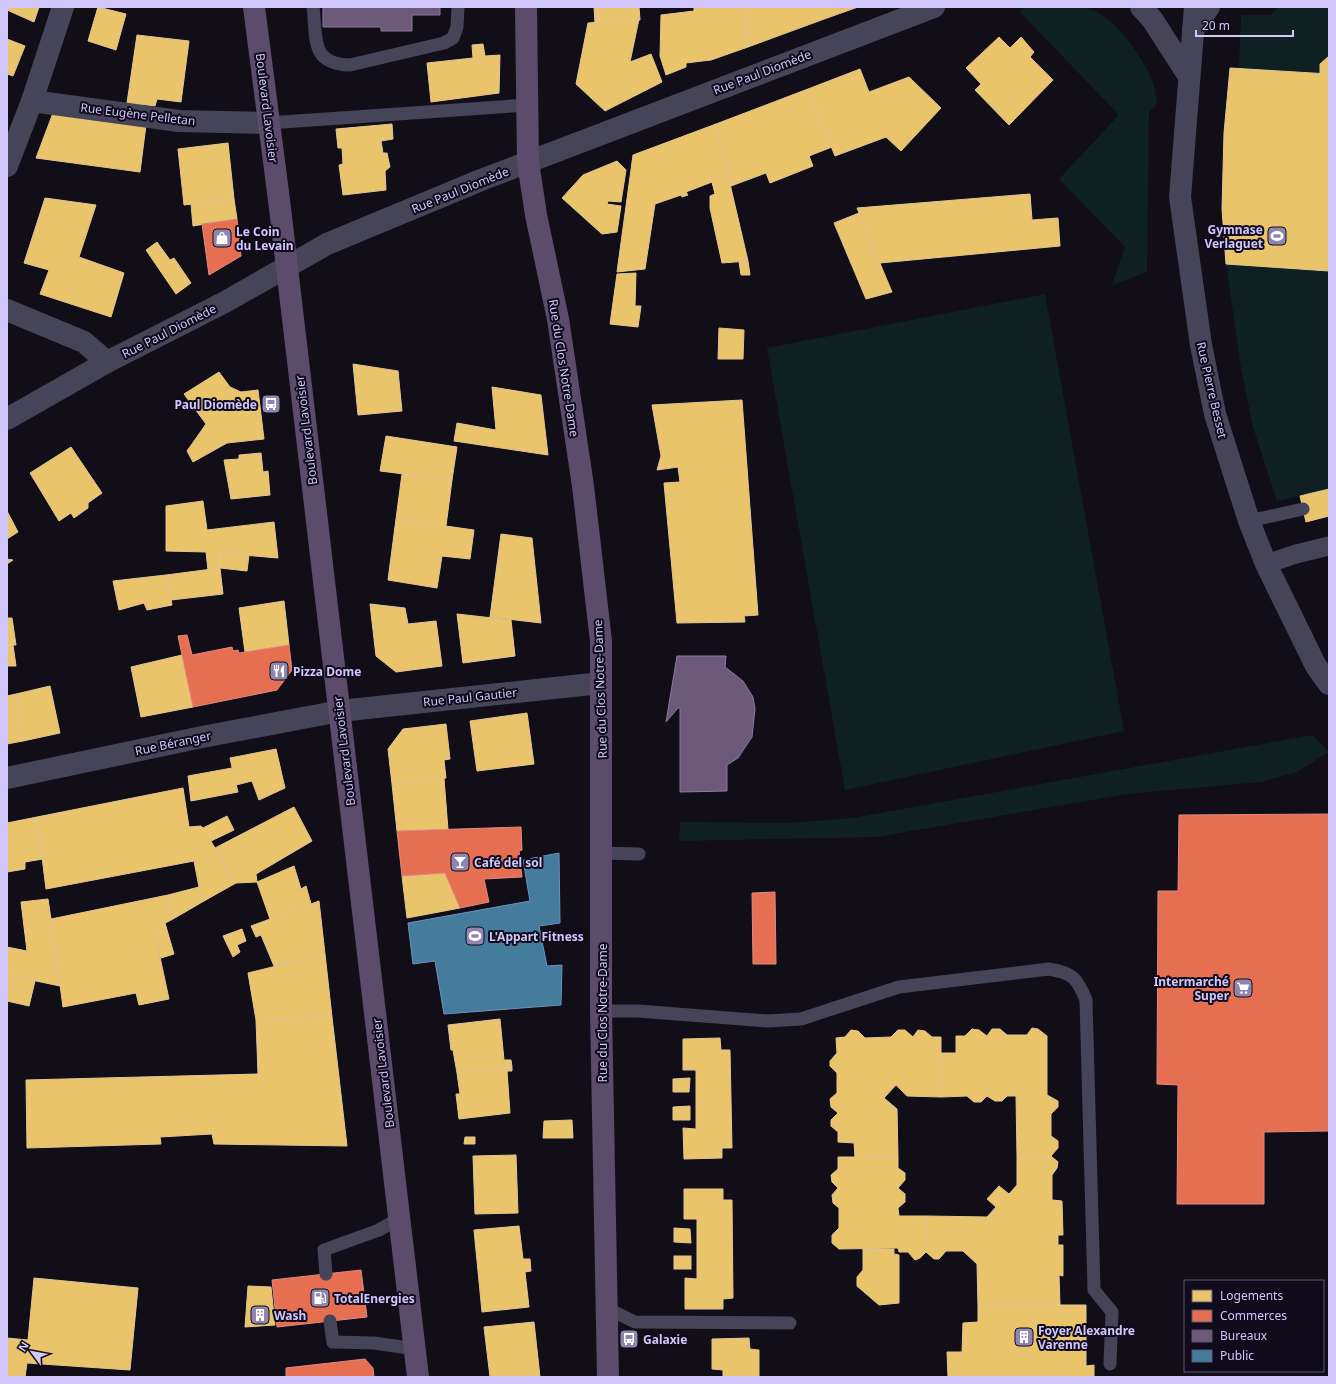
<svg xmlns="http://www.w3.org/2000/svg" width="1336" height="1384" viewBox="0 0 1336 1384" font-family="'Noto Sans',sans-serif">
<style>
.green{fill:#0f2022}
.homes{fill:#e9c46a;stroke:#e2c596}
.shops{fill:#e76f51;stroke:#e08985}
.offices{fill:#6d597a;stroke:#8b7aa1}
.public{fill:#457b9d;stroke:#6f92ba}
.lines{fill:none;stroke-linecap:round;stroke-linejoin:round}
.service{stroke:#464458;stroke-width:13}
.pedestrian{stroke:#464458;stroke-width:19}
.minor{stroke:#464458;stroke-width:22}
.tertiary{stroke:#464458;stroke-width:22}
.primary{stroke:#5a4c6a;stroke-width:22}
.labels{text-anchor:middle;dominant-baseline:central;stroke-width:4;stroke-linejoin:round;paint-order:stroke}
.street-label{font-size:12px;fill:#d1c7fd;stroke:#0f0b1b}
.poi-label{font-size:12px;font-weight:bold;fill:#d1c7fd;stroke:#0f0b1b;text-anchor:start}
</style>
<rect width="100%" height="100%" fill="#110e18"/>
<g class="green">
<path d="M1027,7C1045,7 1064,5 1082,7C1112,11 1141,55 1152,80C1155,87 1156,97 1157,104L1149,112L1147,272L1112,285L1125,247L1059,179L1119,115L1019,11Z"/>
<polygon points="1279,7 1329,7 1329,489 1277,501 1253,427 1241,368 1226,264 1222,209 1224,133 1230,68 1239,68 1241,15 1270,15"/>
<polygon points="1045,294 1124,731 845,790 767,348"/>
<polygon points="1312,735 1329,752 1297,772 1261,782 1127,794 877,837 679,841 680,822 789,823 853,818"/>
</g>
<g class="homes">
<polygon points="7,7 39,7 34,22 7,10"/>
<polygon points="98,7 126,14 116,50 88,41"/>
<polygon points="594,7 599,7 599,23 595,23"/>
<polygon points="599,7 639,7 640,20 599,23"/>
<polygon points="694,7 745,7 748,47 711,60 686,63 686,67 666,75 660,56 661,15 694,11"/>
<polygon points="745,7 828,7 827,18 748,47"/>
<polygon points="828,7 858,7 827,18"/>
<polygon points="639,19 630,62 651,54 662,82 605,111 576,84 588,23"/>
<polygon points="137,35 189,41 181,102 157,99 155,106 127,103"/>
<polygon points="999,37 1010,48 1021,37 1034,52 1030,57 1053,80 1009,125 975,90 981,84 966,68"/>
<polygon points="7,39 25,46 13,76 7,74"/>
<polygon points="483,44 485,56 500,55 499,93 431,102 427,63 473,58 472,45"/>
<polygon points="1329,56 1329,74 1320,73 1320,64"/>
<polygon points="1230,68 1329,74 1329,271 1226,264 1222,209 1224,133"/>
<polygon points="860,69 869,92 909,77 941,108 901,151 886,137 835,156 808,89"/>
<polygon points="808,89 832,147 809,156 813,166 770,183 766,173 731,186 716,124"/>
<polygon points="53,113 146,125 140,172 36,158"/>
<polygon points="392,124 393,139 381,141 383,153 387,153 390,167 385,171 386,190 343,195 339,165 343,164 342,148 338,148 336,129"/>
<polygon points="716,124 748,261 722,263 710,208 710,196 715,194 712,182 686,192 688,195 682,197 681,195 655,204 645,269 617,272 633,155"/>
<polygon points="228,143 234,199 184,205 178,149"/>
<polygon points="617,161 626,170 621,202 608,201 607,204 621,206 617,232 602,234 562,198 583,175"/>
<polygon points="1030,194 1032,220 1058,218 1060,246 880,263 857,208"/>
<polygon points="45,198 96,205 79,257 124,273 111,317 40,294 49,270 24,263"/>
<polygon points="234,199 237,219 193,226 191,204"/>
<polygon points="859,213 892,292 866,299 834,223"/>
<polygon points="157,242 170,260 174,258 191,283 176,294 146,250"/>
<polygon points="748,261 750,275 741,275 739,262"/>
<polygon points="636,273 635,306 641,306 638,327 610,324 617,274"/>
<polygon points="719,328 744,330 743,359 718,359"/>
<polygon points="353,364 398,371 402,411 358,415"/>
<polygon points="219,372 230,387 241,392 258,390 264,439 227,443 193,462 187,451 206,424 184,394"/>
<polygon points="492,387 541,395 548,455 454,441 457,423 496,430"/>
<polygon points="742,400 758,615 744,616 745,622 677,623 664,483 680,482 678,467 657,470 661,456 652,405"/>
<polygon points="386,436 457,447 452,480 380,471"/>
<polygon points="71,447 102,493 88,503 88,508 74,518 71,513 59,521 30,473"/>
<polygon points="261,453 263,472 268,471 270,495 231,499 224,460 239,459 239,455"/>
<polygon points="402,474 452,480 446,526 396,519"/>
<polygon points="1329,489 1329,516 1306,522 1300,496"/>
<polygon points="203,501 207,530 274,522 278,558 220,553 220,568 208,570 206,552 166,551 166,506"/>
<polygon points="7,511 18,532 7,539"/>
<polygon points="396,519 474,530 470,559 442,556 437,588 388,580"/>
<polygon points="501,534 532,538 541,623 490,617"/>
<polygon points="220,553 249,555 247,571 220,568"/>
<polygon points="7,559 13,560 7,564"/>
<polygon points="220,568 223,594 171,600 166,575"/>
<polygon points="166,575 172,605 147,610 144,603 119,610 113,581"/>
<polygon points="284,601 289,645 245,652 239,608"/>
<polygon points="370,604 405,608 408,624 436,621 442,666 396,672 376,656"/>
<polygon points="457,614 511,620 515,656 463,663"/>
<polygon points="7,618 12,618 16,645 7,645"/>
<polygon points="7,645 13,645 16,666 7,666"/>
<polygon points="182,655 193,707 141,717 131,667"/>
<polygon points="50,686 60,733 23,741 16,694"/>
<polygon points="16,694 23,741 7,744 7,696"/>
<polygon points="527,713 534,764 477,771 470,721"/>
<polygon points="446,724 450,759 444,760 446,778 392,784 388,749 403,729"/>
<polygon points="276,749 285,788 259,800 252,781 236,785 230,758"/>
<polygon points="232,768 238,792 191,801 188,776"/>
<polygon points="444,778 448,830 397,831 392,784"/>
<polygon points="183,788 189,827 201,826 203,828 236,883 204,901 199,887 194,861 46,889 37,817"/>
<polygon points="294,807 312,841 256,874 257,882 236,883 215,848"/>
<polygon points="227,816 234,830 211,841 203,828"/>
<polygon points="37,817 43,859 25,862 25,869 7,872 7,823"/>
<polygon points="294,866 301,889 306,886 311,904 270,919 257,882"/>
<polygon points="445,873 460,908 407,918 402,876"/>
<polygon points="199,887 204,901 173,919 168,895"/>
<polygon points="168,895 173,919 154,929 169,999 139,1005 136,993 63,1007 51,919"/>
<polygon points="48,899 51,919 60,986 7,975 7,947 27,951 21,902"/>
<polygon points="319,901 325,954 274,966 261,935 256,937 251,926"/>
<polygon points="165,923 174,954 161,958 154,929"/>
<polygon points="242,929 246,941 237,945 240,952 233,957 223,936"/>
<polygon points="325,954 332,1017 256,1020 248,973"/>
<polygon points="7,975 35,981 29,1006 7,1001"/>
<polygon points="332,1017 347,1146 214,1144 212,1134 160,1137 161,1144 27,1148 26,1080 258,1074 256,1020"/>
<polygon points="500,1019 504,1060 511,1060 512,1067 457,1073 453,1050 451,1050 448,1025"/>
<polygon points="1032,1028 1038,1029 1047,1036 1047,1095 1058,1101 1058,1107 1051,1114 1051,1136 1058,1141 1058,1148 1051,1156 1017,1156 1016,1096 1007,1096 1002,1101 995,1101 987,1096 981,1102 974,1102 967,1096 941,1097 941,1053 956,1053 956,1036 965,1036 972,1029 979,1030 987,1036 992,1029 1000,1029 1007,1035 1027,1035"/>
<polygon points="851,1030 858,1031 865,1038 891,1037 898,1030 905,1030 913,1037 918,1030 925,1031 932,1037 941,1037 941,1097 907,1096 896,1085 884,1098 897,1109 898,1157 855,1157 854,1143 838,1142 838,1132 831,1126 831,1120 838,1113 831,1107 830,1099 837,1093 837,1073 830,1066 830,1061 837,1053 836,1038 845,1037"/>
<polygon points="720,1038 721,1050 730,1050 732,1148 722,1148 722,1158 684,1159 683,1128 696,1129 696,1070 683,1070 683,1039"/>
<polygon points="512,1067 512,1071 507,1071 510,1113 459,1119 456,1094 460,1094 457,1073"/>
<polygon points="690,1078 689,1092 673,1092 673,1079"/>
<polygon points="690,1106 690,1120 673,1120 673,1107"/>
<polygon points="572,1120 573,1138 543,1138 544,1121"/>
<polygon points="465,1137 475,1137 475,1144 464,1144"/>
<polygon points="516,1155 518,1213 475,1214 473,1156"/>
<polygon points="1017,1156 1051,1156 1058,1162 1057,1168 1052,1175 1052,1200 1062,1201 1063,1235 1058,1235 1058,1245 1063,1245 1063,1276 1059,1275 1060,1305 978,1306 977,1264 963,1251 946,1251 939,1259 934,1259 926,1252 927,1216 987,1217 996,1207 987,1199 999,1186 1009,1194 1017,1185"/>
<polygon points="838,1157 898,1157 898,1168 905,1173 905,1180 898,1188 905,1194 905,1202 898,1208 899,1216 927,1216 926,1252 920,1258 915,1260 908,1252 899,1252 898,1248 839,1249 832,1243 832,1235 839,1228 839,1208 833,1203 832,1195 838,1188 832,1182 831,1175 838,1169"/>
<polygon points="684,1189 723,1189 723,1200 732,1200 733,1298 723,1299 723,1309 685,1309 685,1278 697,1279 697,1219 684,1219"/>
<polygon points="519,1226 523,1259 530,1259 531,1271 525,1272 529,1307 482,1312 474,1230"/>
<polygon points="674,1228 690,1229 691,1243 674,1242"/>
<polygon points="863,1249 894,1249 894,1254 899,1255 899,1303 879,1305 857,1286 857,1277 863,1270"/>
<rect x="674" y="1256" width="17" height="13"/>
<polygon points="34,1278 138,1288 130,1370 27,1363 25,1377 7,1377 7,1338 28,1340"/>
<polygon points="248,1286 271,1287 275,1325 245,1327"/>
<polygon points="1060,1305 1086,1305 1086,1366 1094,1365 1094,1377 948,1377 947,1352 962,1352 963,1323 978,1322 978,1306"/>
<polygon points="534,1322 540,1377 490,1377 484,1327"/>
<polygon points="749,1338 750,1349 759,1350 759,1377 723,1377 723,1370 712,1369 712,1339"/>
</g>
<g class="shops">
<polygon points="237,219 241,256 209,275 202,224"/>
<polygon points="187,635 192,655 232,647 233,651 238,650 239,653 289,645 292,670 277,690 193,707 178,636"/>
<polygon points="1329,814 1329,1131 1264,1132 1264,1204 1177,1204 1178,1085 1157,1084 1158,891 1178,891 1179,815"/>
<polygon points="521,827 522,850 519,851 522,877 484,879 489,902 460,908 445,873 402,876 397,831"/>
<polygon points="775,892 776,964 753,964 752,893"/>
<polygon points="361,1270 367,1317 277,1327 272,1280"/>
<polygon points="365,1359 373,1368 374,1377 286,1377 286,1368"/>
</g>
<g class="offices">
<polygon points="323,7 440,7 440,15 412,15 412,31 381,31 381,27 323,27"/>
<polygon points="677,656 726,656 725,667 743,681 753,697 755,709 752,737 738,758 727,765 727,791 680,792 680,708 678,708 666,722"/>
</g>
<polygon class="public" points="559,853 560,923 539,926 547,966 562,965 561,1005 444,1014 435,961 413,964 408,923 530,901 523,860"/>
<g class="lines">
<g class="service">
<path d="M313,7C317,39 310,64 350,65L444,43L453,38L457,27L458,7"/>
<polyline points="268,123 527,105"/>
<polyline points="1249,521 1303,509"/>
<polyline points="601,853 639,854"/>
<path d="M601,1011H638L768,1021L801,1019L899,987L1049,969C1073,973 1077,978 1086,1000L1094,1290L1112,1312L1110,1364"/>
<polyline points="326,1274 324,1250 379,1230 400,1218"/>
<polyline points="606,1308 635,1322 790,1323"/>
<polyline points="330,1321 333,1342 374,1343 415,1349"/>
</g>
<polyline class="pedestrian" points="1266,564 1296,554 1329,546"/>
<g class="minor">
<polyline points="1141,7 1152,19 1188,75"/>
<polyline points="1193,30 1209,7"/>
<polyline points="32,101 179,121 268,123"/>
<polyline points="7,166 32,101 63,7"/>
<polyline points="7,310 84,342 107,362"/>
<polyline points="7,419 107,362 225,302 327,244 481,180 934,7"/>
<polyline points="7,778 202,737 340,711 601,683"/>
</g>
<polyline class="tertiary" points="1195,7 1180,197 1201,345 1215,414 1249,521 1266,564 1316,666 1329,684"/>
<g class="primary">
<polyline points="254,7 279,200 418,1377"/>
<polyline points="526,7 528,162 536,215 558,319 583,486 601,641 601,1011 608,1377"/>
</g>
</g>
<defs>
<symbol id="stadium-square" viewBox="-11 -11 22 22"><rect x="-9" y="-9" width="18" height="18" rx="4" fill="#8e86ad" stroke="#0f0b1b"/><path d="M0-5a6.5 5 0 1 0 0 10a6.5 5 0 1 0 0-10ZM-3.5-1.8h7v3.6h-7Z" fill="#fff"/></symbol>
<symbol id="shop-square" viewBox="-11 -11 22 22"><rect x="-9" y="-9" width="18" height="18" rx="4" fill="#8e86ad" stroke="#0f0b1b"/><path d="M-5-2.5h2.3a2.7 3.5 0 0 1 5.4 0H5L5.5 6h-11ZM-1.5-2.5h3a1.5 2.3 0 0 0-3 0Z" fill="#fff"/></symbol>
<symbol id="bus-square" viewBox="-11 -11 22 22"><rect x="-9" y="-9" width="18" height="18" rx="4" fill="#8e86ad" stroke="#0f0b1b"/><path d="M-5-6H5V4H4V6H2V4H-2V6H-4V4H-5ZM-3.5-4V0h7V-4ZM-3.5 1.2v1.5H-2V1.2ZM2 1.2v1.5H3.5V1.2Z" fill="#fff"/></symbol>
<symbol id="restaurant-square" viewBox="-11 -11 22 22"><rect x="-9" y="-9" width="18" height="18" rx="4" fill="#8e86ad" stroke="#0f0b1b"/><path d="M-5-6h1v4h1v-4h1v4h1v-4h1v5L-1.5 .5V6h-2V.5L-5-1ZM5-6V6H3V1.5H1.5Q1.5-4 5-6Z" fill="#fff"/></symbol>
<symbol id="bar-square" viewBox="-11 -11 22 22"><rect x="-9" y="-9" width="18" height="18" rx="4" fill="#8e86ad" stroke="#0f0b1b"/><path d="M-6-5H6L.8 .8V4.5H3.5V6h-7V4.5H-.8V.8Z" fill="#fff"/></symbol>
<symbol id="supermarket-square" viewBox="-11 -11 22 22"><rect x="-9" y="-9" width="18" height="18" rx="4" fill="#8e86ad" stroke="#0f0b1b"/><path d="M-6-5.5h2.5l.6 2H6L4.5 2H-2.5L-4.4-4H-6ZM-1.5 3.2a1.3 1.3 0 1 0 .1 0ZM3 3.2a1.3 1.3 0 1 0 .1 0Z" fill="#fff"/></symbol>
<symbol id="fuel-square" viewBox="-11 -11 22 22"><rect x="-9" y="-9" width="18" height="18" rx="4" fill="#8e86ad" stroke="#0f0b1b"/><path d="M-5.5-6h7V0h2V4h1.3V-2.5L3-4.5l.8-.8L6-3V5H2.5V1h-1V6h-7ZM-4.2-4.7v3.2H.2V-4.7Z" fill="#fff"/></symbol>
<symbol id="building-square" viewBox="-11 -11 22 22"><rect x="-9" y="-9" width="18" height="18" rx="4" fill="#8e86ad" stroke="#0f0b1b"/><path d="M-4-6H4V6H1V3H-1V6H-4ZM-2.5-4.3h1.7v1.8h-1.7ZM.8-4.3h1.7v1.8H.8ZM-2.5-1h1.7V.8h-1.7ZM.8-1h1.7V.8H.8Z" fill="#fff"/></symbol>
</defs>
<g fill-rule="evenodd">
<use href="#stadium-square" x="1266" y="225" width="22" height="22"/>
<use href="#shop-square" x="211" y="227" width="22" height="22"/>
<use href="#bus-square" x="260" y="393" width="22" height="22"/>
<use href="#restaurant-square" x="268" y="660" width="22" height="22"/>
<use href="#bar-square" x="449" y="851" width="22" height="22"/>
<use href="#stadium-square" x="464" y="925" width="22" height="22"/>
<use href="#supermarket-square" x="1232" y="977" width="22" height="22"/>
<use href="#fuel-square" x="309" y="1287" width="22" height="22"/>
<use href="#building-square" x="249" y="1304" width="22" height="22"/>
<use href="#building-square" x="1013" y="1326" width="22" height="22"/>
<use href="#bus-square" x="618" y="1328" width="22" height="22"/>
</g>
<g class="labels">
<g class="street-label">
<text transform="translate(762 72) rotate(-21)">Rue Paul Diomède</text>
<text transform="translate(267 108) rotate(83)">Boulevard Lavoisier</text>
<text transform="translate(138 114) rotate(7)">Rue Eugène Pelletan</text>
<text transform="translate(460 190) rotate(-22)">Rue Paul Diomède</text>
<text transform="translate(169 331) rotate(-27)">Rue Paul Diomède</text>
<text transform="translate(564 368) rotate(81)">Rue du Clos Notre-Dame</text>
<text transform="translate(1212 390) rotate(77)">Rue Pierre Besset</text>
<text transform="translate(306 430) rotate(-97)">Boulevard Lavoisier</text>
<text transform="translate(600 689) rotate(-92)">Rue du Clos Notre-Dame</text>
<text transform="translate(470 697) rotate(-6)">Rue Paul Gautier</text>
<text transform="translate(173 743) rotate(-12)">Rue Béranger</text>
<text transform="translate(344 751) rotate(-97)">Boulevard Lavoisier</text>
<text transform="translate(602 1013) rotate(-90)">Rue du Clos Notre-Dame</text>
<text transform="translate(383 1073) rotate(-97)">Boulevard Lavoisier</text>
</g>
<g class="poi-label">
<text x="1263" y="229" text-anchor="end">Gymnase<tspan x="1263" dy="14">Verlaguet</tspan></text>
<text x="236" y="231">Le Coin<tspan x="236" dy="14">du Levain</tspan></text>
<text x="257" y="404" text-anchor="end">Paul Diomède</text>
<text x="293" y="671">Pizza Dome</text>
<text x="474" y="862">Café del sol</text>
<text x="489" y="936">L'Appart Fitness</text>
<text x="1229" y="981" text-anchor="end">Intermarché<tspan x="1229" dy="14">Super</tspan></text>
<text x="334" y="1298">TotalEnergies</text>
<text x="274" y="1315">Wash</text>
<text x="1038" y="1330">Foyer Alexandre<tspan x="1038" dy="14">Varenne</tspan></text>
<text x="643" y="1339">Galaxie</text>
</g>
</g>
<rect width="1336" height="1384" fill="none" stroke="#d1c7fd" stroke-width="16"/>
<rect x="1184" y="1280" width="140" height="92" fill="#0f0b1b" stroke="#5d5675"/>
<rect x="1192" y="1290" width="20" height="12" fill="#e9c46a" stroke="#5d5675"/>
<text x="1220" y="1300" font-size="12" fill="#d1c7fd">Logements</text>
<rect x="1192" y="1310" width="20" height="12" fill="#e76f51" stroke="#5d5675"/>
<text x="1220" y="1320" font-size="12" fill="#d1c7fd">Commerces</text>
<rect x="1192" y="1330" width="20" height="12" fill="#6d597a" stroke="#5d5675"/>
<text x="1220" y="1340" font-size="12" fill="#d1c7fd">Bureaux</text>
<rect x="1192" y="1350" width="20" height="12" fill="#457b9d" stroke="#5d5675"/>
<text x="1220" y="1360" font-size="12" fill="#d1c7fd">Public</text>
<g transform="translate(32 1352) rotate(302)" stroke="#0f0b1b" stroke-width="3" paint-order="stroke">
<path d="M0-3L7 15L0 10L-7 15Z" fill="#d1c7fd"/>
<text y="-6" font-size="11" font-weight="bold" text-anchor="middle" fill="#d1c7fd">N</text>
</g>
<path d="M1196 30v6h97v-6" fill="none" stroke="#d1c7fd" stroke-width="2"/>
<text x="1202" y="30" font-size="12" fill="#d1c7fd" stroke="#0f0b1b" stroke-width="3" paint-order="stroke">20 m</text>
</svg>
